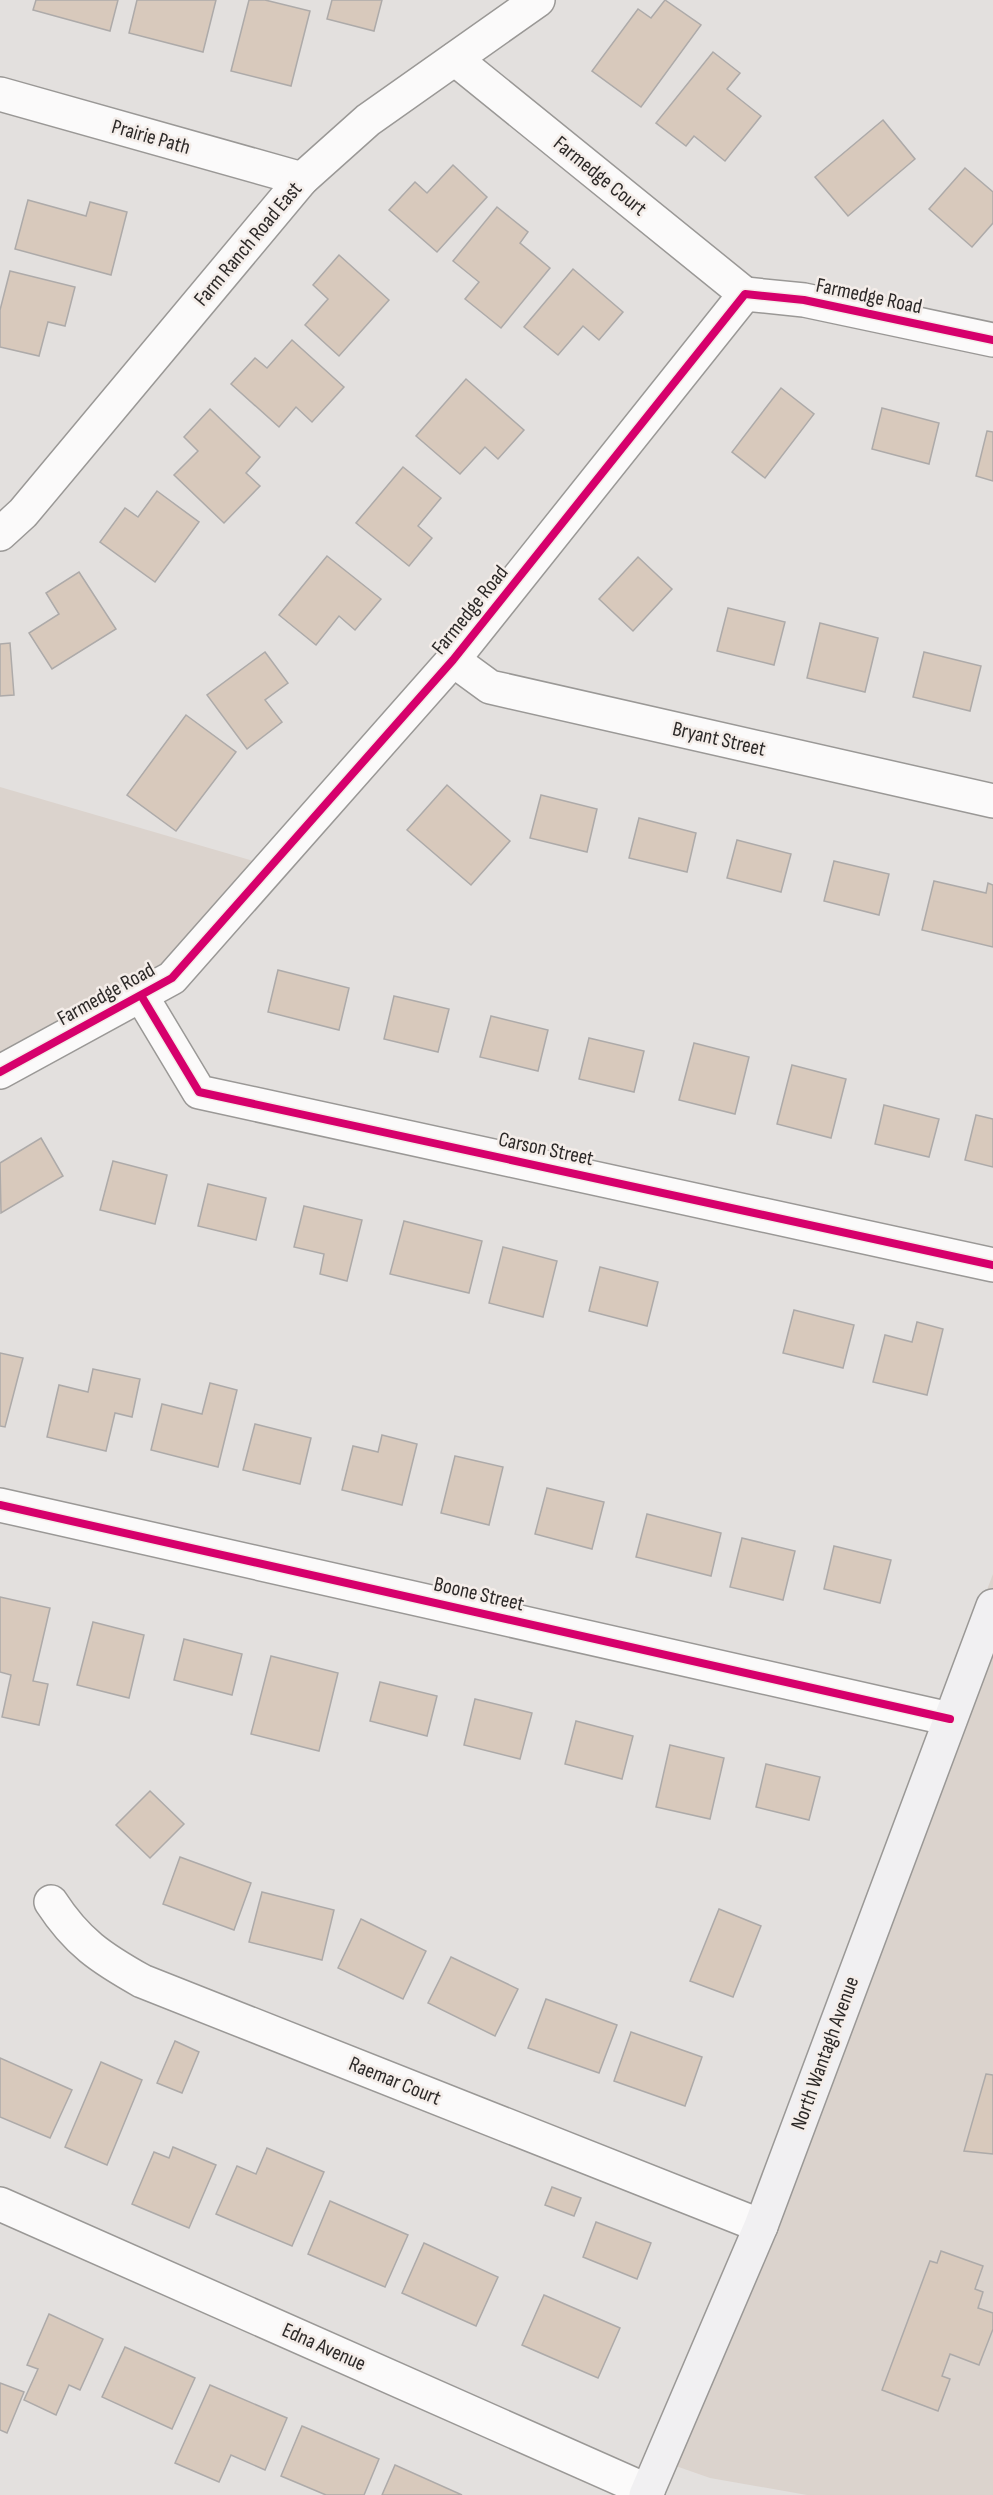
<svg xmlns="http://www.w3.org/2000/svg" width="993" height="2495" viewBox="0 0 993 2495" font-family="'Sofia Sans Condensed',sans-serif">
<style>
.built{fill:#dbd3cd}
.building{fill:#d8c9bc;stroke:#adaaa9;stroke-width:1.5}
.lines{fill:none;stroke-linecap:round;stroke-linejoin:round}
.minor-casing{stroke:#9a9896;stroke-width:36}
.secondary-casing{stroke:#9a9896;stroke-width:36}
.minor{stroke:#fbfafa;stroke-width:33}
.secondary{stroke:#f1f0f2;stroke-width:33}
.cycleway-casing{stroke:#f4ede9;stroke-width:11}
.cycleway{stroke:#d6006c;stroke-width:8}
.labels{text-anchor:middle;dominant-baseline:central;stroke-width:5;stroke-linejoin:round;paint-order:stroke}
.street-label{font-size:21px;fill:#2c2928;stroke:#f4ede9}
</style>
<rect width="100%" height="100%" fill="#e3e0de"/>
<g class="built">
<polygon points="0,787 271,866 170,975 0,1066"/>
<polygon points="993,1574 993,2495 807,2495 710,2478 653,2458 757,2204 858,1927"/>
</g>
<g class="building">
<polygon points="36,0 118,0 110,31 33,10"/>
<polygon points="137,0 216,0 203,52 129,33"/>
<polygon points="249,0 265,0 310,11 291,86 231,71"/>
<polygon points="332,0 382,0 374,31 327,19"/>
<polygon points="665,0 701,25 641,107 592,71 638,9 651,18"/>
<polygon points="713,52 740,73 727,89 761,116 725,161 694,136 686,146 656,123"/>
<polygon points="883,120 915,159 848,216 815,177"/>
<polygon points="453,165 487,197 437,252 389,210 415,182 427,193"/>
<polygon points="965,168 993,192 993,223 972,247 929,209"/>
<polygon points="28,200 86,216 90,202 127,212 111,275 15,249"/>
<polygon points="497,207 528,232 520,243 550,268 501,328 465,299 479,282 453,261"/>
<polygon points="339,255 389,300 339,356 305,325 328,299 313,285"/>
<polygon points="573,269 623,312 599,340 583,326 558,355 524,327"/>
<polygon points="10,271 75,287 65,326 48,322 39,356 0,347 0,310"/>
<polygon points="292,340 344,387 312,422 296,407 279,427 231,384 255,358 267,368"/>
<polygon points="466,379 524,430 498,459 485,447 460,474 416,436"/>
<polygon points="781,388 814,414 765,478 732,452"/>
<polygon points="882,408 939,423 929,464 872,449"/>
<polygon points="210,409 260,457 246,473 260,486 224,523 174,475 198,451 184,437"/>
<polygon points="987,431 993,432 993,481 976,476"/>
<polygon points="403,467 441,498 418,526 432,538 409,566 356,523"/>
<polygon points="157,491 199,522 155,582 100,542 125,508 138,517"/>
<polygon points="327,556 381,599 355,630 339,616 316,645 279,615"/>
<polygon points="638,557 672,589 633,631 599,599"/>
<polygon points="79,572 116,629 52,669 29,633 59,614 46,593"/>
<polygon points="728,608 785,622 774,665 717,651"/>
<polygon points="820,623 878,638 865,692 807,678"/>
<polygon points="10,643 14,695 0,696 0,644"/>
<polygon points="265,652 288,683 265,700 282,722 247,749 207,695"/>
<polygon points="924,652 981,666 970,711 913,697"/>
<polygon points="186,715 236,752 176,831 127,795"/>
<polygon points="447,785 510,841 471,885 407,830"/>
<polygon points="541,795 597,809 587,852 530,838"/>
<polygon points="639,818 696,833 687,872 629,858"/>
<polygon points="737,840 791,854 781,892 727,878"/>
<polygon points="834,861 889,874 879,915 824,901"/>
<polygon points="934,881 986,893 988,883 993,885 993,947 922,930"/>
<polygon points="278,970 349,988 339,1030 268,1012"/>
<polygon points="394,996 449,1009 438,1052 384,1039"/>
<polygon points="491,1016 548,1030 538,1071 480,1057"/>
<polygon points="589,1038 644,1051 634,1092 579,1079"/>
<polygon points="694,1043 749,1057 735,1114 679,1100"/>
<polygon points="792,1065 846,1079 831,1138 777,1124"/>
<polygon points="884,1105 939,1119 929,1157 875,1144"/>
<polygon points="976,1115 993,1119 993,1167 965,1160"/>
<polygon points="41,1138 63,1176 1,1213 0,1163"/>
<polygon points="113,1161 167,1175 155,1224 100,1210"/>
<polygon points="208,1184 266,1198 256,1240 198,1226"/>
<polygon points="304,1206 362,1220 347,1281 320,1274 324,1254 294,1247"/>
<polygon points="404,1221 482,1241 469,1293 390,1274"/>
<polygon points="503,1247 557,1261 543,1317 489,1303"/>
<polygon points="600,1267 658,1282 647,1326 589,1311"/>
<polygon points="794,1310 854,1325 843,1368 783,1353"/>
<polygon points="917,1322 943,1329 927,1395 873,1382 885,1335 912,1342"/>
<polygon points="0,1353 23,1358 5,1427 0,1426"/>
<polygon points="93,1369 140,1379 132,1417 115,1413 106,1451 47,1437 59,1385 88,1392"/>
<polygon points="210,1383 237,1390 218,1467 151,1450 162,1404 202,1414"/>
<polygon points="255,1424 311,1438 300,1484 243,1470"/>
<polygon points="382,1435 417,1444 402,1505 342,1490 353,1446 378,1452"/>
<polygon points="455,1456 503,1467 489,1525 441,1513"/>
<polygon points="547,1488 604,1502 592,1549 535,1534"/>
<polygon points="647,1514 721,1533 711,1576 636,1557"/>
<polygon points="742,1538 795,1551 783,1600 730,1587"/>
<polygon points="834,1546 891,1560 880,1603 824,1589"/>
<polygon points="0,1597 50,1608 33,1681 48,1684 39,1725 2,1717 11,1675 0,1672"/>
<polygon points="93,1622 144,1635 129,1698 77,1685"/>
<polygon points="184,1639 242,1654 232,1695 174,1680"/>
<polygon points="271,1656 338,1673 319,1751 251,1734"/>
<polygon points="380,1682 437,1696 427,1736 370,1721"/>
<polygon points="475,1699 532,1713 520,1759 464,1745"/>
<polygon points="576,1721 633,1736 622,1779 565,1764"/>
<polygon points="670,1745 724,1758 710,1819 656,1807"/>
<polygon points="766,1764 820,1777 809,1820 756,1807"/>
<polygon points="150,1791 184,1824 150,1858 116,1825"/>
<polygon points="180,1857 251,1883 234,1930 163,1904"/>
<polygon points="262,1892 334,1910 322,1960 249,1942"/>
<polygon points="719,1909 761,1926 733,1997 690,1981"/>
<polygon points="361,1919 426,1951 403,1999 338,1968"/>
<polygon points="451,1957 518,1989 495,2036 428,2003"/>
<polygon points="546,1999 617,2025 599,2073 528,2048"/>
<polygon points="631,2032 702,2057 685,2106 614,2081"/>
<polygon points="175,2041 199,2052 182,2093 157,2083"/>
<polygon points="0,2058 72,2090 50,2138 0,2117"/>
<polygon points="101,2062 142,2080 107,2165 65,2147"/>
<polygon points="986,2074 993,2075 993,2154 964,2151"/>
<polygon points="173,2147 216,2165 189,2228 132,2204 154,2152 169,2158"/>
<polygon points="267,2148 324,2172 292,2246 216,2214 237,2166 256,2174"/>
<polygon points="552,2187 581,2198 574,2216 545,2205"/>
<polygon points="330,2201 408,2235 385,2287 308,2254"/>
<polygon points="596,2222 651,2243 637,2279 583,2257"/>
<polygon points="424,2243 498,2277 476,2326 402,2293"/>
<polygon points="941,2251 983,2266 975,2289 983,2292 978,2308 993,2313 993,2329 979,2365 950,2354 942,2376 950,2379 938,2411 882,2390 930,2261 937,2263"/>
<polygon points="544,2295 620,2328 598,2378 522,2345"/>
<polygon points="49,2314 103,2339 80,2390 69,2385 56,2415 24,2400 38,2369 27,2365"/>
<polygon points="125,2347 195,2378 172,2429 102,2397"/>
<polygon points="0,2383 24,2392 7,2433 0,2430"/>
<polygon points="210,2385 287,2418 265,2470 231,2455 219,2482 175,2463"/>
<polygon points="302,2426 379,2459 364,2495 326,2495 281,2476"/>
<polygon points="395,2465 462,2495 382,2495"/>
</g>
<g class="lines">
<defs>
<g id="minor">
<polyline points="455,59 745,294"/>
<polyline points="0,94 302,179"/>
<polyline points="0,534 23,513 302,179 368,120 538,0"/>
<polyline points="453,660 490,687 993,801"/>
<polyline points="142,997 199,1092 993,1265"/>
<polyline points="0,1072 172,978 453,660 745,294 804,300 993,340"/>
<polyline points="0,1505 950,1719"/>
<path d="M51,1902C77,1942 101,1958 142,1981L761,2226"/>
<polyline points="0,2204 648,2491"/>
</g>
<polyline id="secondary" points="646,2495 761,2226 993,1606"/>
</defs>
<use href="#minor" class="minor-casing"/>
<use href="#secondary" class="secondary-casing"/>
<use href="#minor" class="minor"/>
<use href="#secondary" class="secondary"/>
<defs>
<g id="cycleway">
<polyline points="142,997 199,1092 993,1265"/>
<polyline points="0,1072 172,978 453,660 745,294 804,300 993,340"/>
<polyline points="0,1505 950,1719"/>
</g>
</defs>
<use href="#cycleway" class="cycleway-casing"/>
<use href="#cycleway" class="cycleway"/>
</g>
<g class="labels">
<g class="street-label">
<text transform="translate(151 137) rotate(16)">Prairie Path</text>
<text transform="translate(600 176) rotate(39)">Farmedge Court</text>
<text transform="translate(248 244) rotate(-50)">Farm Ranch Road East</text>
<text transform="translate(869 296) rotate(12)">Farmedge Road</text>
<text transform="translate(470 610) rotate(-51)">Farmedge Road</text>
<text transform="translate(719 739) rotate(13)">Bryant Street</text>
<text transform="translate(106 994) rotate(-29)">Farmedge Road</text>
<text transform="translate(546 1149) rotate(12)">Carson Street</text>
<text transform="translate(479 1594) rotate(13)">Boone Street</text>
<text transform="translate(825 2053) rotate(-70)">North Wantagh Avenue</text>
<text transform="translate(395 2081) rotate(22)">Raemar Court</text>
<text transform="translate(324 2347) rotate(24)">Edna Avenue</text>
</g>
</g>
</svg>
